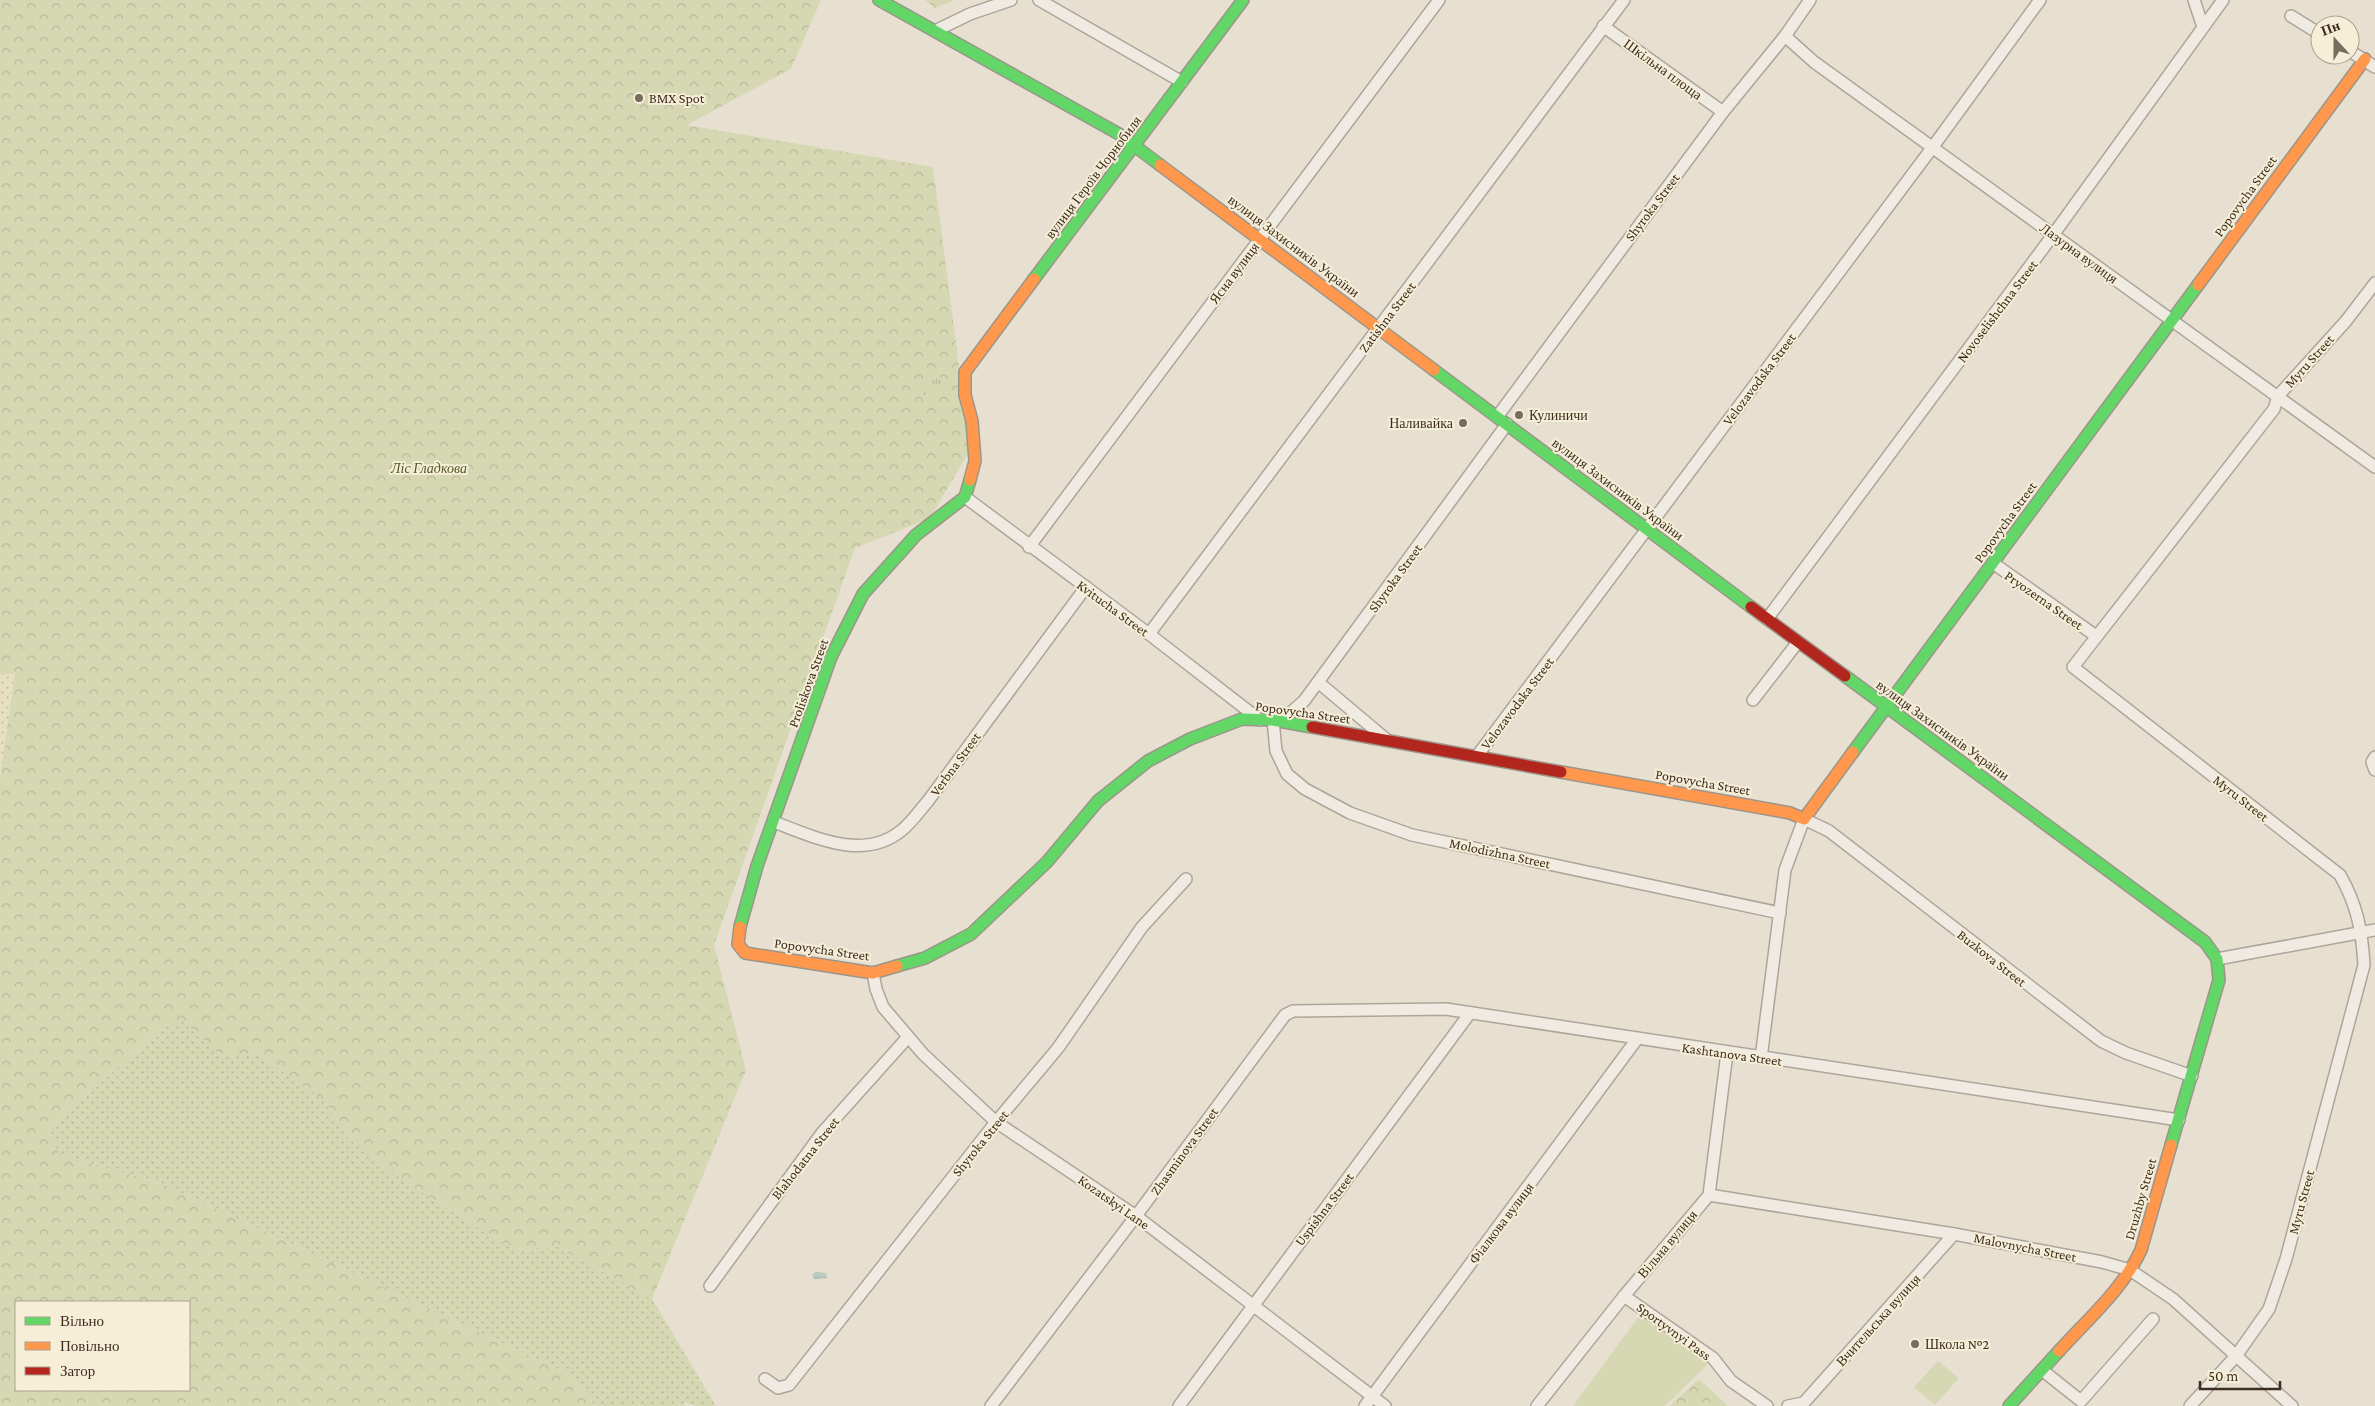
<svg xmlns="http://www.w3.org/2000/svg" width="2375" height="1406" viewBox="0 0 2375 1406" font-family="'Crimson Pro',serif">
<style>
.farmland{fill:url(#farmland-dots)}
.grass{fill:url(#grass-dots)}
.forest{fill:url(#forest-crowns);fill-rule:evenodd}
.park{fill:url(#park-tufts)}
.pitch{fill:#d6d7b3}
.water{fill:url(#water-rules)}
.lines{fill:none;stroke-linecap:round;stroke-linejoin:round}
.street-casing{stroke:#ada599;stroke-width:14}
.fast-casing{stroke:#9c958a;stroke-width:14}
.slow-casing{stroke:#9c958a;stroke-width:14}
.jam-casing{stroke:#9c958a;stroke-width:14}
.street{stroke:#efebe3;stroke-width:11}
.fast{stroke:#63d668;stroke-width:11}
.slow{stroke:#ff974d;stroke-width:11}
.jam{stroke:#b3261e;stroke-width:11}
.poi-dot{fill:#786c5e;stroke:#f7eed8;stroke-width:2}
.labels{text-anchor:middle;dominant-baseline:central;stroke-width:4;stroke-linejoin:round;paint-order:stroke}
.street-label{font-size:14px;fill:#3d2e20;stroke:#f7eed8}
.poi-label{font-size:14px;fill:#3d2e20;stroke:#f7eed8;text-anchor:start}
.park-label{font-size:14px;font-style:italic;fill:#4d5a26;stroke:#f7eed8}
</style>
<defs>
<pattern id="farmland-dots" width="8" height="8" patternUnits="userSpaceOnUse" patternTransform="scale(1.25)"><rect width="8" height="8" fill="#e6dfc2"/><path d="M2 2h.1M6 6h.1" fill="none" stroke="#c6c0a6" stroke-width="1.8" stroke-linecap="round"/></pattern>
<pattern id="grass-dots" width="8" height="8" patternUnits="userSpaceOnUse" patternTransform="scale(1.25)"><rect width="8" height="8" fill="#d6d7b3"/><path d="M2 2h.1M6 6h.1" fill="none" stroke="#b9b99a" stroke-width="1.8" stroke-linecap="round"/></pattern>
<pattern id="forest-crowns" width="20" height="18" patternUnits="userSpaceOnUse" patternTransform="scale(1.25)"><rect width="20" height="18" fill="#d6d7b3"/><path d="M2 6a3 3 0 1 1 6 0M12 15a3 3 0 1 1 6 0" fill="none" stroke="#b9b99a"/></pattern>
<pattern id="park-tufts" width="24" height="20" patternUnits="userSpaceOnUse" patternTransform="scale(1.25)"><rect width="24" height="20" fill="#d6d7b3"/><path d="M3 7l-1-3M5 7V3M7 7l1-3M15 17l-1-3M17 17v-4M19 17l1-3" fill="none" stroke="#b9b99a"/></pattern>
<pattern id="water-rules" width="6" height="5" patternUnits="userSpaceOnUse" patternTransform="scale(1.25)"><rect width="6" height="5" fill="#bcccc2"/><path d="M0 2.5h6" fill="none" stroke="#a2b0a6"/></pattern>
</defs>
<rect width="100%" height="100%" fill="#e7e0d1"/>
<polygon class="farmland" points="15,672 1,780 0,780 0,676"/>
<polygon class="grass" points="184,1021 222,1057 256,1053 324,1100 349,1139 404,1181 513,1249 558,1247 652,1299 716,1406 695,1406 685,1402 684,1406 595,1406 571,1375 163,1184 58,1154 48,1130 165,1025"/>
<g class="forest">
<path d="M0,0H821L791,69L687,125L933,167L970,450L930,518L855,548L714,945L746,1070L652,1299L558,1247L513,1249L404,1181L349,1139L324,1100L256,1053L222,1057L184,1021L165,1025L48,1130L59,1154L163,1184L571,1375L595,1406H0V780L15,672L0,676ZM16,1302H189V1390H16Z"/>
<polygon points="925,0 955,0 935,8"/>
<polygon points="1699,1379 1728,1406 1669,1406"/>
</g>
<polygon class="park" points="928,369 945,380 941,394 927,399 921,391"/>
<g class="pitch">
<polygon points="1639,1316 1709,1363 1665,1406 1573,1406"/>
<polygon points="1938,1361 1959,1378 1935,1405 1914,1387"/>
</g>
<polygon class="water" points="816,1272 826,1273 827,1278 814,1279 812,1274"/>
<g class="lines">
<defs>
<g id="street">
<polyline points="1039,0 1182,82"/>
<polyline points="2194,0 2203,27"/>
<polyline points="2291,16 2320,34"/>
<polyline points="1603,26 1723,112"/>
<polyline points="935,31 970,14 1011,0"/>
<polyline points="1785,36 1814,62 2375,467"/>
<polyline points="2350,51 2375,67"/>
<polyline points="1497,417 1723,112 1785,36 1810,0"/>
<polyline points="1507,424 1304,701 1288,715 1273,720 1276,751 1287,774 1305,789 1350,813 1412,835 1780,913"/>
<polyline points="965,497 1149,634 1260,720"/>
<polyline points="1029,547 1439,0"/>
<polyline points="1993,563 2096,636"/>
<polyline points="1767,619 2053,235 2223,0"/>
<polyline points="1149,634 1624,0"/>
<polyline points="1318,682 1387,740"/>
<polyline points="1753,700 1798,642"/>
<polyline points="1477,756 1932,148 2040,0"/>
<polyline points="2375,757 2372,762 2375,770"/>
<path d="M774,822C814,837 864,862 902,830C912,822 920,810 928,801L1086,587"/>
<polyline points="2217,959 2375,930"/>
<polyline points="873,973 876,989 883,1007 923,1054 996,1122 1136,1216 1385,1406"/>
<polyline points="1761,1058 1785,870 1804,819 1829,831 2101,1041 2126,1053 2192,1076"/>
<polyline points="1709,1195 1954,1234 2102,1262 2130,1270 2173,1299 2292,1406"/>
<polyline points="710,1286 822,1133 908,1037"/>
<polyline points="1624,1296 1713,1358 1731,1381 1767,1406"/>
<polyline points="2042,1370 2081,1401 2153,1319"/>
<polyline points="765,1379 778,1388 789,1385 996,1122 1058,1048 1142,927 1186,879"/>
<polyline points="991,1406 1136,1216 1285,1015 1293,1011 1446,1009 2179,1120"/>
<polyline points="1179,1406 1470,1013"/>
<polyline points="1365,1406 1637,1039"/>
<polyline points="1537,1406 1624,1296 1709,1195 1727,1053"/>
<polyline points="1788,1406 1803,1403"/>
<polyline points="1801,1406 1954,1234"/>
<path d="M2190,1406L2236,1356L2269,1309L2286,1259L2364,965C2362,930 2357,905 2340,875L2073,667L2274,409L2278,396L2346,321L2375,283"/>
</g>
<g id="fast">
<polyline points="879,0 1119,134 1160,165"/>
<polyline points="1034,279 1243,0"/>
<polyline points="1434,370 1751,607"/>
<polyline points="1845,676 2205,942 2217,959 2219,980 2171,1145"/>
<polyline points="1853,752 2198,285"/>
<polyline points="740,927 757,866 831,657 863,594 916,535 965,497 970,480"/>
<polyline points="897,966 925,958 971,934 1047,862 1098,801 1148,761 1190,739 1242,719 1273,720 1312,727"/>
<polyline points="2009,1406 2059,1351"/>
</g>
<g id="slow">
<polyline points="1160,165 1434,370"/>
<polyline points="2198,285 2365,59"/>
<polyline points="970,480 975,461 972,421 965,395 965,372 1034,279"/>
<polyline points="1561,772 1790,813 1804,819 1853,752"/>
<polyline points="740,927 738,944 745,953 873,973 897,966"/>
<path d="M2059,1351C2087,1320 2123,1289 2141,1250L2171,1145"/>
</g>
<g id="jam">
<polyline points="1751,607 1845,676"/>
<polyline points="1312,727 1561,772"/>
</g>
</defs>
<use href="#street" class="street-casing"/>
<use href="#fast" class="fast-casing"/>
<use href="#slow" class="slow-casing"/>
<use href="#jam" class="jam-casing"/>
<use href="#street" class="street"/>
<use href="#fast" class="fast"/>
<use href="#slow" class="slow"/>
<use href="#jam" class="jam"/>
</g>
<g class="poi-dot">
<circle cx="639" cy="98" r="5"/>
<circle cx="1519" cy="415" r="5"/>
<circle cx="1463" cy="423" r="5"/>
<circle cx="1915" cy="1344" r="5"/>
</g>
<g class="labels">
<g class="street-label">
<text transform="translate(1663 69) rotate(36)">Шкільна площа</text>
<text transform="translate(1093 177) rotate(-53)">вулиця Героїв Чорнобиля</text>
<text transform="translate(2245 196) rotate(-54)">Popovycha Street</text>
<text transform="translate(1652 207) rotate(-53)">Shyroka Street</text>
<text transform="translate(1294 246) rotate(37)">вулиця Захисників України</text>
<text transform="translate(2079 253) rotate(36)">Лазурна вулиця</text>
<text transform="translate(1234 273) rotate(-53)">Ясна вулиця</text>
<text transform="translate(1997 311) rotate(-53)">Novoselishchna Street</text>
<text transform="translate(1387 317) rotate(-53)">Zatishna Street</text>
<text transform="translate(2309 361) rotate(-48)">Myru Street</text>
<text transform="translate(1759 379) rotate(-53)">Velozavodska Street</text>
<text transform="translate(1618 489) rotate(37)">вулиця Захисників України</text>
<text transform="translate(2005 522) rotate(-54)">Popovycha Street</text>
<text transform="translate(1395 578) rotate(-54)">Shyroka Street</text>
<text transform="translate(2044 600) rotate(35)">Pryozerna Street</text>
<text transform="translate(1113 608) rotate(36)">Kvitucha Street</text>
<text transform="translate(808 683) rotate(-70)">Proliskova Street</text>
<text transform="translate(1517 703) rotate(-53)">Velozavodska Street</text>
<text transform="translate(1303 712) rotate(8)">Popovycha Street</text>
<text transform="translate(1943 730) rotate(36)">вулиця Захисників України</text>
<text transform="translate(955 764) rotate(-54)">Verbna Street</text>
<text transform="translate(1703 782) rotate(10)">Popovycha Street</text>
<text transform="translate(2241 798) rotate(38)">Myru Street</text>
<text transform="translate(1500 853) rotate(12)">Molodizhna Street</text>
<text transform="translate(822 949) rotate(8)">Popovycha Street</text>
<text transform="translate(1992 958) rotate(38)">Buzkova Street</text>
<text transform="translate(1732 1054) rotate(8)">Kashtanova Street</text>
<text transform="translate(980 1143) rotate(-51)">Shyroka Street</text>
<text transform="translate(1184 1151) rotate(-54)">Zhasminova Street</text>
<text transform="translate(805 1158) rotate(-52)">Blahodatna Street</text>
<text transform="translate(2140 1199) rotate(-74)">Druzhby Street</text>
<text transform="translate(1114 1202) rotate(35)">Kozatskyi Lane</text>
<text transform="translate(2301 1202) rotate(-75)">Myru Street</text>
<text transform="translate(1324 1209) rotate(-53)">Uspishna Street</text>
<text transform="translate(1501 1223) rotate(-53)">Фіалкова вулиця</text>
<text transform="translate(1667 1244) rotate(-50)">Вільна вулиця</text>
<text transform="translate(2025 1247) rotate(11)">Malovnycha Street</text>
<text transform="translate(1878 1320) rotate(-48)">Вчительська вулиця</text>
<text transform="translate(1674 1331) rotate(36)">Sportyvnyi Pass</text>
</g>
<g class="poi-label">
<text x="649" y="98">BMX Spot</text>
<text x="1529" y="415">Кулиничи</text>
<text x="1453" y="423" text-anchor="end">Наливайка</text>
<text x="1925" y="1344">Школа №2</text>
</g>
<g class="park-label">
<text x="429" y="468">Ліс Гладкова</text>
</g>
</g>
<rect x="15" y="1301" width="175" height="90" fill="#f7eed8" stroke="#ada18e"/>
<rect x="25" y="1317" width="25" height="8" fill="#63d668" stroke="#ada18e"/>
<text x="60" y="1326" font-size="15" fill="#3d2e20">Вільно</text>
<rect x="25" y="1342" width="25" height="8" fill="#ff974d" stroke="#ada18e"/>
<text x="60" y="1351" font-size="15" fill="#3d2e20">Повільно</text>
<rect x="25" y="1367" width="25" height="8" fill="#b3261e" stroke="#ada18e"/>
<text x="60" y="1376" font-size="15" fill="#3d2e20">Затор</text>
<g transform="translate(2335 40) rotate(339)"><circle r="24" fill="#f7eed8" stroke="#ada18e"/>
<path d="M0-4L9 19L0 12L-9 19Z" fill="#786c5e"/>
<text y="-8" font-size="14" font-weight="bold" text-anchor="middle" fill="#3d2e20">Пн</text>
</g>
<path d="M2200 1381v8h80v-8" fill="none" stroke="#3d2e20" stroke-width="2.5"/>
<text x="2208" y="1381" font-size="15" fill="#3d2e20" stroke="#f7eed8" stroke-width="4" paint-order="stroke">50 m</text>
</svg>
